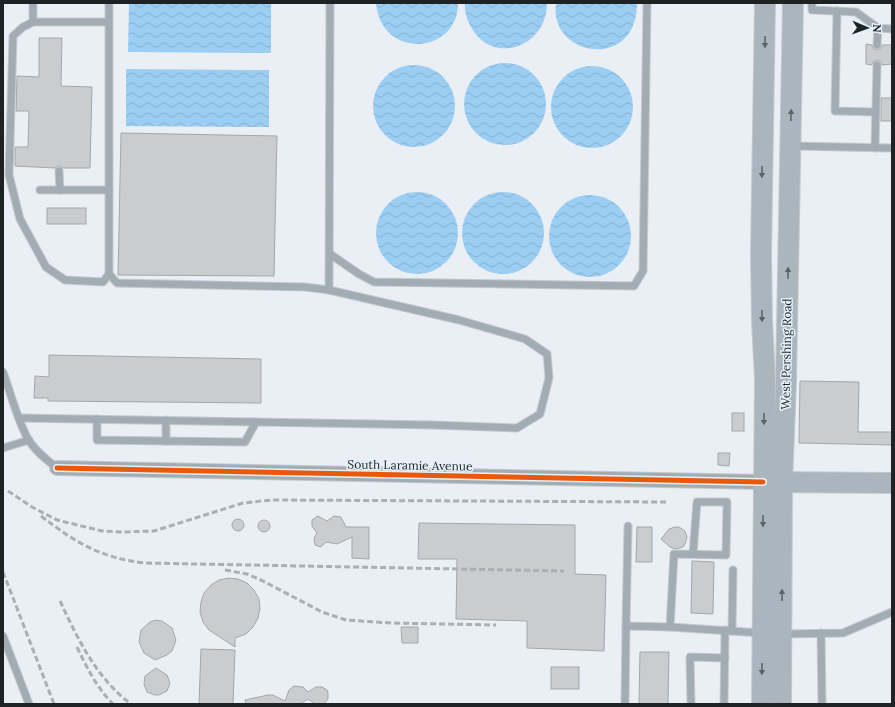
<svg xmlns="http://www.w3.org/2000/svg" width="895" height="707" viewBox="0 0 895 707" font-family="Lora,serif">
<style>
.water{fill:url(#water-waves)}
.building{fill:#c9cdd0;stroke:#a3a7ab}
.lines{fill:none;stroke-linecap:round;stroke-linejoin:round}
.lane-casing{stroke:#c5cace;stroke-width:9}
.street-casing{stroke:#c5cace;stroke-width:16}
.secondary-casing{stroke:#c5cace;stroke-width:22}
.lane{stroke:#a2acb3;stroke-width:7}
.street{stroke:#a2acb3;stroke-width:14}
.secondary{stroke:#abb5bd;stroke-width:20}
.rail{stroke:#a9afb4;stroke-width:3;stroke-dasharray:6 3;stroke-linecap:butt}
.cycleway-casing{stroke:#e5f0f8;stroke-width:8}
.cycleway{stroke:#e8590c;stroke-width:5}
.oneway{fill:#5d6469}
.labels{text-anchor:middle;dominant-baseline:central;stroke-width:3;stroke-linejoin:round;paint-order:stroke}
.street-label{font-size:12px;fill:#1e2225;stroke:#e5f0f8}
</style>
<defs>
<pattern id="water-waves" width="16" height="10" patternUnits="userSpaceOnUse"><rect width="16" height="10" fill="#9bcef2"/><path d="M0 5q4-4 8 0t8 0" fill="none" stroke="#85b1cf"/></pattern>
</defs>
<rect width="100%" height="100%" fill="#e9eff4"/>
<g class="water">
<polygon points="129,3 271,3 271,53 128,52"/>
<path d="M376,3H458C458,55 381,60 376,3Z"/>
<path d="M465,3H547C547,48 492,66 471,27C467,20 464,11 465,3Z"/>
<path d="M556,3H637C637,72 548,57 556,3Z"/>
<circle cx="505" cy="104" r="41"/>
<circle cx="414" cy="106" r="41"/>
<circle cx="592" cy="107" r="41"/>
<polygon points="126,69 269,70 269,127 126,126"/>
<circle cx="417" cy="233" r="41"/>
<circle cx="503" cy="233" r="41"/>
<circle cx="590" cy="236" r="41"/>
</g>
<g class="building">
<polygon points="39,38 62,38 61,86 92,87 90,168 63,168 59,166 55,168 15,166 15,147 28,147 29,111 16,111 17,76 39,77"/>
<polygon points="866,44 872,45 874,49 877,50 881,48 882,45 892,45 892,64 882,65 880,61 877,60 873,62 872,65 866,64"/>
<rect x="881" y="98" width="11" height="23"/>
<polygon points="121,133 277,136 274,276 118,275"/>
<rect x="47" y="208" width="39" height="16"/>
<polygon points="49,355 261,359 261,403 48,401 48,398 34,398 35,376 49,377"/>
<polygon points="800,381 859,382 858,432 892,432 892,445 799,443"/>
<rect x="732" y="413" width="12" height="18"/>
<polygon points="718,453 730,453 729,466 718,465"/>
<polygon points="334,516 341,517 346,527 369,527 369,559 352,558 352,537 337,544 326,542 321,547 315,545 314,538 317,533 312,526 312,520 318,516 327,521"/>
<circle cx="238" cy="525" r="6"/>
<circle cx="264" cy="526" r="6"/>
<polygon points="419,523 575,525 575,574 606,575 604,651 527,648 527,621 456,619 457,559 418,559"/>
<polygon points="637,527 652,527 652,562 636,562"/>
<polygon points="675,527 679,527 685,531 687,537 685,544 683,547 676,549 670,547 661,539 669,529"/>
<polygon points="692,561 714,562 713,614 691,613"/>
<polygon points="229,578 238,579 247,583 254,590 259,599 260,609 258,618 253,627 246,634 235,638 235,647 209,630 203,622 200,612 201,602 204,593 211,585 219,580"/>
<polygon points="156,620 162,621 172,628 176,640 172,651 167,655 155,660 144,653 139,642 141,630 150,622"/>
<polygon points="401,627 418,627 418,643 402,643"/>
<polygon points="201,649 235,650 233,704 199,704"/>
<polygon points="640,652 669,652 668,704 639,704"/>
<rect x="551" y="667" width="28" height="22"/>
<polygon points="156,668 167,675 170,683 167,691 159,695 155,695 147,692 144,684 145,676"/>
<polygon points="294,686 303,687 308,692 316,687 322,687 327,690 328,693 328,699 324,704 315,704 308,699 300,704 246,704 245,700 268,695 273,695 285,701 289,690"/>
</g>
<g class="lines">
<defs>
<g id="lane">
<polyline points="33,3 33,22"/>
<polyline points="109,3 109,274 117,283 305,287 329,290"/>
<polyline points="812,3 812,10 856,12 878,28 892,29"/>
<polyline points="837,11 835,111 876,112"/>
<polyline points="108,22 33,22 23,27 13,36 9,175 20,219 46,267 65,280 103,282 109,274"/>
<polyline points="877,45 878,28"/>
<polyline points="791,146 892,148"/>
<polyline points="875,148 877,65"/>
<polyline points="59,171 60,190"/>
<polyline points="40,190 109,190"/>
<polyline points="330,254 359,274 374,282 634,286 643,271 647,3"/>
<path d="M3,372C11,394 17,419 28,439C35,451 47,460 57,468"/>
<polyline points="19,418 433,425 517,428 540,414 549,378 547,354 525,339 459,320 329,290 330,3"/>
<polyline points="97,419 97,440 166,441 166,420"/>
<polyline points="166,441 245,442 256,422"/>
<polyline points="3,448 29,440"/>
<polyline points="693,554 697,502 727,502 726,555 674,554 670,627 761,633"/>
<polyline points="626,626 628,526"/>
<polyline points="732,631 733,570"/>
<polyline points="821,633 822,704"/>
<polyline points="782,634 843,633 892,612"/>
<polyline points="3,636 29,704"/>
<polyline points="625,704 626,626 670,627"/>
<polyline points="691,704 690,657 725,658"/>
<polyline points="724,704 725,630"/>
</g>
<polyline id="street" points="57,468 763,482"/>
<g id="secondary">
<polyline points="769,482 892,483"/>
<polyline points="762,704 765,380 762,320 761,254 765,3"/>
<polyline points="781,704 782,482 786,381 793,3"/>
</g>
</defs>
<use href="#lane" class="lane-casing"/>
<use href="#street" class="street-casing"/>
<use href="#secondary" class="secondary-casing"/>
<use href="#lane" class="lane"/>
<use href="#street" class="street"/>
<use href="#secondary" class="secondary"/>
<g class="rail">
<polyline points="8,491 32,507 57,520 102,531 121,532 154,531 243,503 272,500 666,502"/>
<path d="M41,516C76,543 101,558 145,563L564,571"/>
<polyline points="225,570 247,574 261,580 322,612 346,620 391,623 496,625"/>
<polyline points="3,572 54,704"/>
<path d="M60,601C78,639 96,678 131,704"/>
<path d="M77,647C87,668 97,688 113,704"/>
</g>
<defs>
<polyline id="cycleway" points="57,468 763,482"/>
</defs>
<use href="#cycleway" class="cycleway-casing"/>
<use href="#cycleway" class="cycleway"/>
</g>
<defs><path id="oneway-solid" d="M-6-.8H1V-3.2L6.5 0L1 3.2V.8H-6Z"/></defs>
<g class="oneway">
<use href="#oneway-solid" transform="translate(765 42) rotate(91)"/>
<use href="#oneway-solid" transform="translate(791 115) rotate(-89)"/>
<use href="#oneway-solid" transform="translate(762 172) rotate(91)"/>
<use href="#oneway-solid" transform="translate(788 273) rotate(-89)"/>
<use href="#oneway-solid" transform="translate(762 316) rotate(89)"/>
<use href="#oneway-solid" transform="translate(764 419) rotate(91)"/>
<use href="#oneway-solid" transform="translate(763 521) rotate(90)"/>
<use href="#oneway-solid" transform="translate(782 595) rotate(-90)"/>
<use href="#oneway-solid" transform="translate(762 669) rotate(91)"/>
</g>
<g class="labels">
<g class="street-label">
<text transform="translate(786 354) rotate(-89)">West Pershing Road</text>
<text transform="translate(410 465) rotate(1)">South Laramie Avenue</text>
</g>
</g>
<rect width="895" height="707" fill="none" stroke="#1e2225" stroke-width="8"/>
<g transform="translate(867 28) rotate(92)" stroke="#e5f0f8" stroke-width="3" paint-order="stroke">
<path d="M0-3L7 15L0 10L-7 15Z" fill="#1e2225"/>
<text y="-6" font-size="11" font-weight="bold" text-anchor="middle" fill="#1e2225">N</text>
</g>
</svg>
